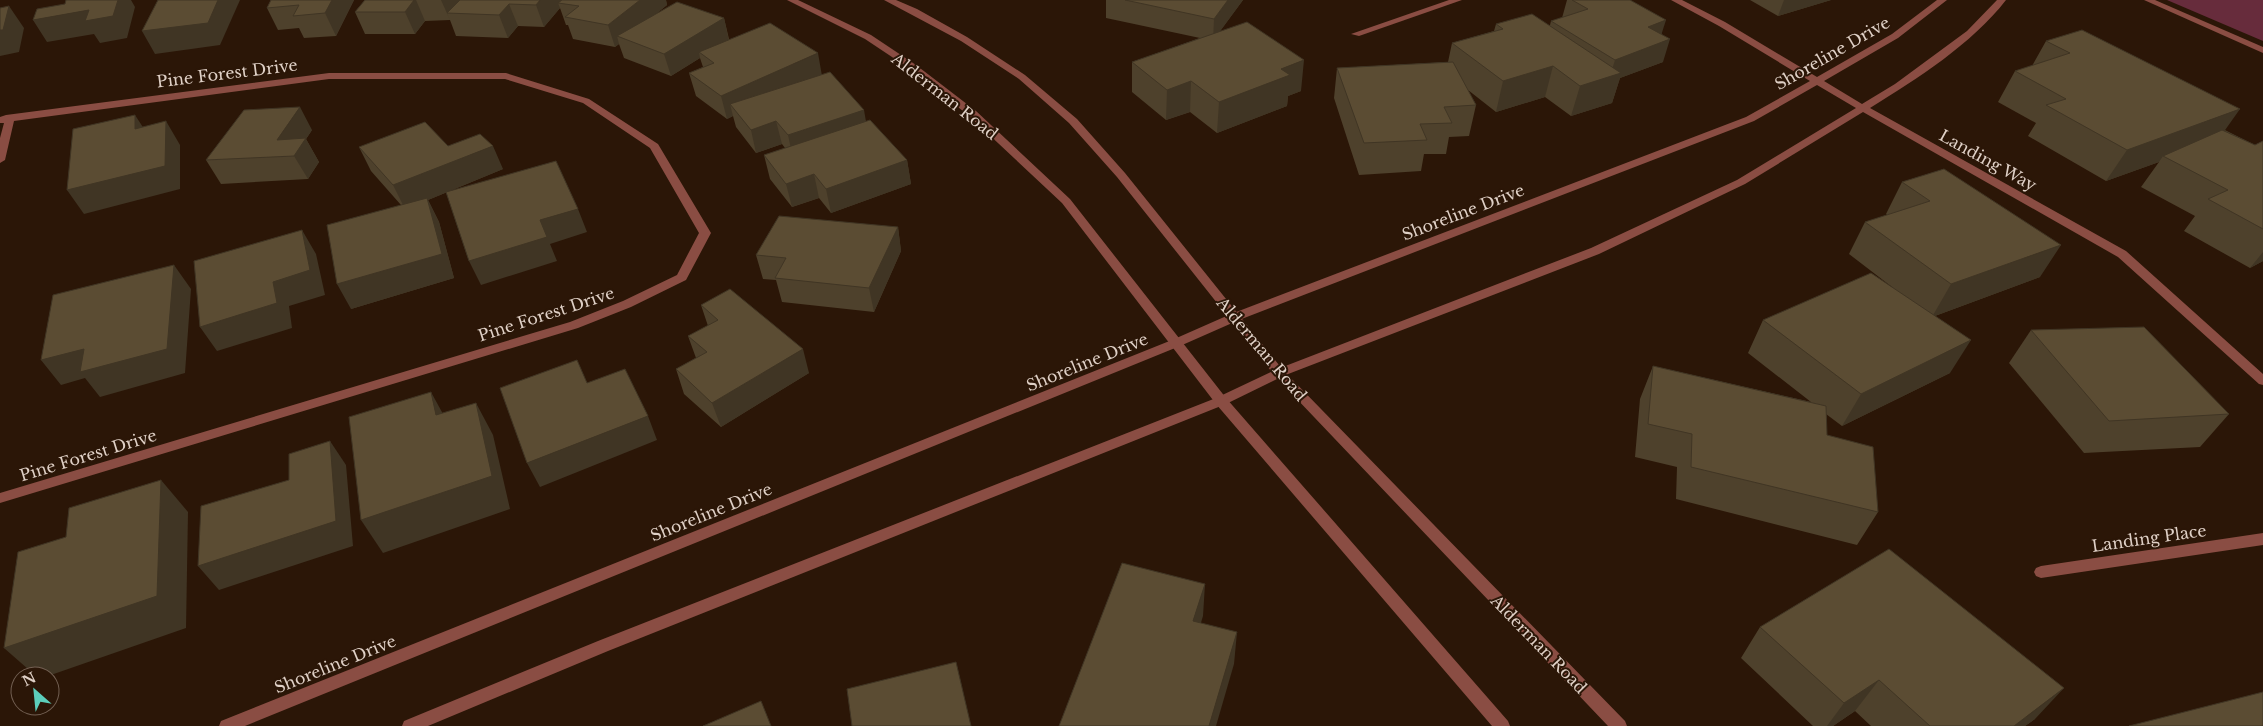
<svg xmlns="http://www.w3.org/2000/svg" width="2263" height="726" viewBox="0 0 2263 726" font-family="'Libre Baskerville',serif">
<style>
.green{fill:#672c3c}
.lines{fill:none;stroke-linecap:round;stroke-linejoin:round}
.minor{fill:#8a4d43;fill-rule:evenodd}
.tertiary{fill:#8a4d43;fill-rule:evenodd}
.wall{fill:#4e412c}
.shaded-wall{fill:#403524}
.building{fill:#5b4c33;stroke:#403524}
.labels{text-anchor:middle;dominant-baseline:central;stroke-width:4;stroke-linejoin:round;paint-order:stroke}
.street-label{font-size:16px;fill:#dfd0c6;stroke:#2b1607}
</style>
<rect width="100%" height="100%" fill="#2b1607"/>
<polygon class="green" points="2167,0 2263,0 2263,41"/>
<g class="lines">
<g class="minor">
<polygon points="1449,0 1462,0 1359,36 1351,34"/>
<path d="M1671,0H1682L1725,22L1817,77L1892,34L1937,0H1947L1898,38L1824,81L1862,104L1895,84L1967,31L1997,0H2006C1972,44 1917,79 1870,108L2126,251L2263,374V385L2259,384L2118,257L1863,112L1745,184L1599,254L1283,376L1226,404L608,651L428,726H402L404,721L598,641L1216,398L1275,370L1591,248L1737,180L1856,108L1817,85L1754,121L1239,320L1180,346L245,726H219L221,721L1172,340L1231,314L1746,117L1810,81L1719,26Z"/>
<polygon points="2144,0 2155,0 2263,47 2263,53"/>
<polygon points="329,73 506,73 589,99 658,144 711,233 686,280 631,307 578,328 0,503 0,493 570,322 623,301 677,275 699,233 650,148 583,103 505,79 329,79 14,121 5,160 0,163 0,138 4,123 0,123 0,117 6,115"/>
<polygon points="2263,533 2263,545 2041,578 2036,576 2034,572 2036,568 2041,566"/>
</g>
<g class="tertiary">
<polygon points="787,0 798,0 871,35 916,65 976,111 1070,199 1226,398 1508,721 1510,726 1492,726 1216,404 1062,203 968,115 910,69 865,39"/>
<polygon points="884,0 896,0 917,9 967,37 1025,75 1077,119 1125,173 1283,370 1625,721 1627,726 1608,726 1275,376 1117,177 1069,123 1019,79 961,41"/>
</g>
</g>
<g class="wall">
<polygon points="271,0 354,0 336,36 304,38 299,28 278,30 267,8"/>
<polygon points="365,0 666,0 667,5 657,13 724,18 729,39 822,75 866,121 907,160 911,184 831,213 819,198 792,207 770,179 764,155 785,148 782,144 756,153 736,127 733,116 727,119 696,96 689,73 703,67 700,58 671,76 624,58 619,44 615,47 573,39 568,25 566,25 560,8 544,27 518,26 508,38 456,36 450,20 425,21 415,34 365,34 355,12"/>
<polygon points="1106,0 1243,0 1220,31 1301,91 1288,96 1287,106 1217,133 1190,112 1166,120 1132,92 1132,62 1200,38 1106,18"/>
<polygon points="1567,0 1630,0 1662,34 1663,62 1620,78 1612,103 1571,116 1545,97 1496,112 1468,90 1476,105 1469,136 1449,137 1446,154 1424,154 1421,171 1359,175 1334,98 1337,68 1448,62 1452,43 1494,31 1496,24 1550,25 1551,21 1562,18"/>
<polygon points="1750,0 1831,0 1778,16"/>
<polygon points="2046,41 2255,145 2263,141 2263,261 2250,268 2184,231 2195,216 2141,187 2159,162 2106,181 2028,136 2036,123 1998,102 2015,71 2032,66"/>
<polygon points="312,130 306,139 319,162 308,179 221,184 206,160"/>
<polygon points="448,146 503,169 428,200 439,222 454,278 351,309 401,205 371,171 359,147"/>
<polygon points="1944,169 2040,277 1935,316 1950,373 1842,426 1826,414 1827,435 1878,512 1857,545 1676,499 1677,467 1635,457 1640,399 1653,366 1811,402 1748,353 1763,320 1892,287 1849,254 1865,222 1887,215 1886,214 1902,182"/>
<polygon points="898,227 901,251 874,312 782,302 776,280 763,279 756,255"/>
<polygon points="701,305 809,373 721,427 684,394 676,369 696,358 688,336 708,326"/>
<polygon points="2031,330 2229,414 2200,447 2084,453 2009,363"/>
<polygon points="1760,627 2035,719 2025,726 1871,726 1855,711 1833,726 1813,726 1741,658"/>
</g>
<g class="shaded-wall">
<polygon points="118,0 131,0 135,7 127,38 100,43 94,34 47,42 33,20 89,10"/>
<polygon points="218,0 240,0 220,45 155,54 142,31"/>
<polygon points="332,0 354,0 336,36 325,13"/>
<polygon points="414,0 416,0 425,21 415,34 405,12"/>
<polygon points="441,0 465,0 447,13 450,20"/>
<polygon points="540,0 566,0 558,3 560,8 544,27 536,5"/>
<polygon points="640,0 666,0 667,5 625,39 617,36 619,44 615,47 608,25"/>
<polygon points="1228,0 1243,0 1213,41 1214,19"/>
<polygon points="1784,0 1831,0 1778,16"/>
<polygon points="509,4 518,26 508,38 499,15"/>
<polygon points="9,6 24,28 19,52 0,56 0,30"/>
<polygon points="724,18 729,41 699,52 700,58 671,76 664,54"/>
<polygon points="1666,20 1659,42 1648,27"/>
<polygon points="1670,39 1663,62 1620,78 1612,103 1571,116 1580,86 1610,76 1615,60"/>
<polygon points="818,53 822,76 730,104 733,116 727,119 721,96"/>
<polygon points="1304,60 1301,91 1288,96 1287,106 1217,133 1219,102 1281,69"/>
<polygon points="1553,66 1545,97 1496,112 1503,81"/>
<polygon points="1191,81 1190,112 1166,120 1167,90"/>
<polygon points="300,107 312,130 306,139 319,162 308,179 294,156 277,140"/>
<polygon points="2240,109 2218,140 2163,156 2159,162 2106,181 2127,150"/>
<polygon points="864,110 868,133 793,158 788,135"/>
<polygon points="135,115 150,138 135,129"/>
<polygon points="166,121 180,145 180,189 84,214 67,190"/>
<polygon points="776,121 782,144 756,153 751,130"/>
<polygon points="493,146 503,169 428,200 439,222 454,278 351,309 337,284 405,209 393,185"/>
<polygon points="907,160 911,184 831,213 826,189"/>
<polygon points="814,174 819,198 792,207 786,184"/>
<polygon points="578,209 587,232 550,244 557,261 481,285 469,261 540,220"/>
<polygon points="898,227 901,251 874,312 869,288"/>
<polygon points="302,230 316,254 325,295 289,306 292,328 217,351 200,327 273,282"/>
<polygon points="2061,245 2040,277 1932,317 1951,284"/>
<polygon points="2263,252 2263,261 2250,268"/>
<polygon points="174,265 191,289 185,373 100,397 85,378 61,385 41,360"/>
<polygon points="1971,340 1950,373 1842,426 1861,394"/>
<polygon points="803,349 809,373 721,427 712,403"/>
<polygon points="431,392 449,425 436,415"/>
<polygon points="476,403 493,435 510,509 383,553 361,520"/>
<polygon points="648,416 657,440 540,487 527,463"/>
<polygon points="330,441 346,465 353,546 219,590 198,566"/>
<polygon points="161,480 188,512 186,628 48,676 36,676 4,648"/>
<polygon points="1205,584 1203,616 1192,652 1193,621"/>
<polygon points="1237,632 1234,664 1216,726 1209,726"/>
<polygon points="1879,680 1855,711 1833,726 1827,726 1844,703"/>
<polygon points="2064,688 2035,719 2025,726 2014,726"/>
</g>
<g class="building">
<polygon points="66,0 118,0 113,16 85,21 89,10 33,20 37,9 65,4"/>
<polygon points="158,0 218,0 208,23 142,31"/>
<polygon points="271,0 332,0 325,13 293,16 299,5 267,8"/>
<polygon points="365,0 414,0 405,12 355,12"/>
<polygon points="460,0 540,0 536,5 509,4 499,15 447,13"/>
<polygon points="562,0 640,0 608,25 565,17 579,6 558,3"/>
<polygon points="1125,0 1228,0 1214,19"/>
<polygon points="1572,0 1630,0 1666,20 1648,27 1670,39 1615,60 1551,21 1588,9"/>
<polygon points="677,2 724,18 664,54 617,36"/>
<polygon points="9,6 3,30 0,30 0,8"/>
<polygon points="1532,14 1621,73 1580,86 1553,66 1503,81 1452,43 1503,29 1496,24"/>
<polygon points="1247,22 1304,60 1281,69 1290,75 1219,102 1191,81 1167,90 1132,62"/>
<polygon points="770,23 818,53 721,96 689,73 714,63 699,52"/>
<polygon points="2082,30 2240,109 2127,150 2046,105 2066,99 2015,71 2070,53 2046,41"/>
<polygon points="1453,62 1476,105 1444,107 1452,123 1420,124 1427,140 1364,143 1337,68"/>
<polygon points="830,72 864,110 788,135 776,121 751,130 730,104"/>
<polygon points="300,107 277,140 306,138 294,156 206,160 244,110"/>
<polygon points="135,115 135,129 166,121 165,166 67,190 73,129"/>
<polygon points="870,120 907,160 826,189 814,174 786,184 764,155"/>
<polygon points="425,122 448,146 480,134 493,146 393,185 359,147"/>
<polygon points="2222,130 2255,145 2263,141 2263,229 2208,199 2228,190 2163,156"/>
<polygon points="556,161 578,209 540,220 547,237 469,261 446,192"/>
<polygon points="1944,169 2061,245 1951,284 1865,222 1930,201 1902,182"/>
<polygon points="427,198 442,254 337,284 327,225"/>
<polygon points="779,216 898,227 869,288 775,278 786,258 756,255"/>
<polygon points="302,230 310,270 273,282 277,303 200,327 194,261"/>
<polygon points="174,265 167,349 80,372 84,349 41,360 53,295"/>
<polygon points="1871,273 1971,340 1861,394 1763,320"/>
<polygon points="730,289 803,349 712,403 676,369 707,352 688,336 718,320 701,305"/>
<polygon points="2144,327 2229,414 2109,421 2031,330"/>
<polygon points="577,360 587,383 625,369 648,416 527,463 500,388"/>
<polygon points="1653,366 1826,406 1827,435 1873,447 1878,512 1691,467 1692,434 1648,424"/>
<polygon points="431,392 436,415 476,403 492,476 361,520 349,417"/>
<polygon points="330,441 336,521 198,566 201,506 289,480 289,454"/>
<polygon points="161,480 157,596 4,648 18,552 66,537 69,508"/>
<polygon points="1889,549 2064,688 2014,726 1930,726 1879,680 1844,703 1760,627"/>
<polygon points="1122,563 1205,584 1193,621 1237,632 1209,726 1059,726"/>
<polygon points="956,662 971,726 852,726 847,689"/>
<polygon points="2263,692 2263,726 2129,726"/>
<polygon points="761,701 771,726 703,726"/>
</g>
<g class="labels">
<g class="street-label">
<text transform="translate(1832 53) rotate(-30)">Shoreline Drive</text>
<text transform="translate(227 73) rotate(-7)">Pine Forest Drive</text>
<text transform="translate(945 96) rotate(38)">Alderman Road</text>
<text transform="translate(1988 160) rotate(29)">Landing Way</text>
<text transform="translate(1463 212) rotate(-21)">Shoreline Drive</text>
<text transform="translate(546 314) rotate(-18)">Pine Forest Drive</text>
<text transform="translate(1262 349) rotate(50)">Alderman Road</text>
<text transform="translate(1087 362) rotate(-22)">Shoreline Drive</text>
<text transform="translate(88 455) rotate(-17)">Pine Forest Drive</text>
<text transform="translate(711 512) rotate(-22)">Shoreline Drive</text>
<text transform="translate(2149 538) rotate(-8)">Landing Place</text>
<text transform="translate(1539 644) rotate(46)">Alderman Road</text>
<text transform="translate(335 664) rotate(-22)">Shoreline Drive</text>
</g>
</g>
<g transform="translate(35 691) rotate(333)"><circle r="24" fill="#2b1607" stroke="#736053"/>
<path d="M0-4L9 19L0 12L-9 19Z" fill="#5ccebb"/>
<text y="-8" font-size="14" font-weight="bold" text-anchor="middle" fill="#dfd0c6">N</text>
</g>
</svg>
